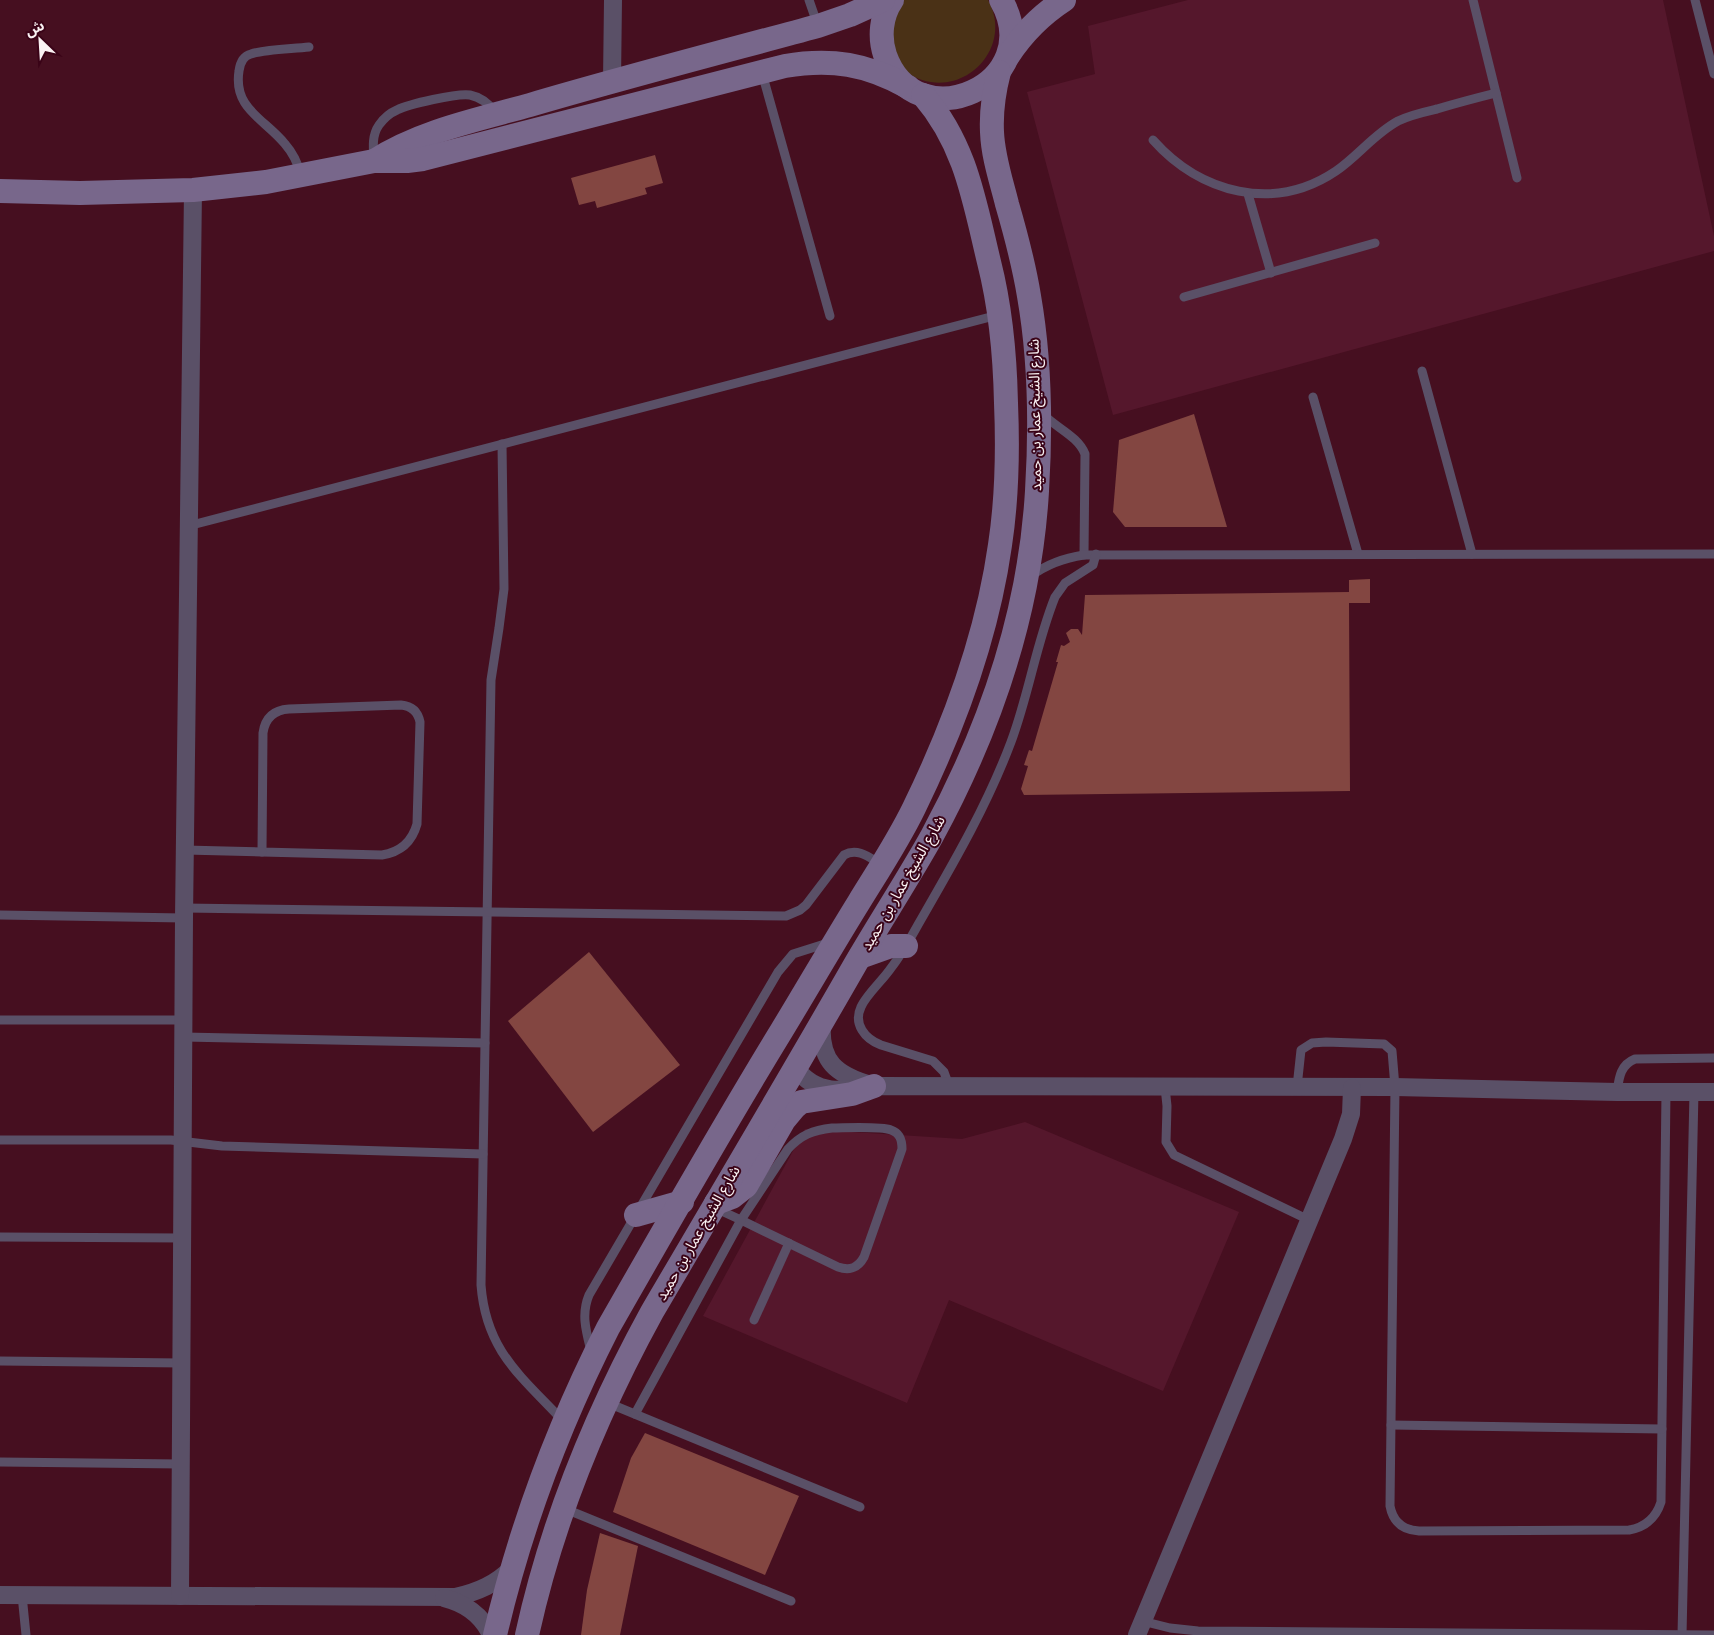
<svg xmlns="http://www.w3.org/2000/svg" width="1714" height="1635" viewBox="0 0 1714 1635" font-family="'Nunito Sans','Noto Sans Arabic',sans-serif">
<style>
.built{fill:#55172c}
.green{fill:#4a3116}
.building{fill:#834641}
.lines{fill:none;stroke-linecap:round;stroke-linejoin:round}
.lane{stroke:#5a5067;stroke-width:9}
.street{stroke:#5a5067;stroke-width:18}
.secondary{stroke:#78678b;stroke-width:24}
.labels{text-anchor:middle;dominant-baseline:central;stroke-width:4;stroke-linejoin:round;paint-order:stroke}
.street-label{font-size:15px;fill:#faf2f3;stroke:#3a0317}
</style>
<rect width="100%" height="100%" fill="#460f20"/>
<g class="built">
<polygon points="1188,0 1663,0 1714,236 1714,251 1113,415 1027,92 1095,74 1088,26"/>
<polygon points="1025,1122 1239,1212 1163,1391 949,1300 907,1403 703,1316 805,1129 962,1139"/>
</g>
<path class="green" d="M893,0H988C1013,44 970,95 922,80C909,76 900,66 892,56Z"/>
<g class="building">
<polygon points="655,155 663,183 645,188 647,194 597,208 595,201 579,205 571,178"/>
<polygon points="1194,414 1227,527 1125,527 1113,512 1119,440"/>
<polygon points="1370,579 1370,603 1349,603 1350,791 1024,795 1021,789 1028,766 1024,765 1029,750 1032,751 1058,662 1056,662 1061,645 1064,646 1070,642 1066,633 1071,629 1078,629 1082,635 1085,595 1349,592 1349,580"/>
<polygon points="589,952 680,1065 593,1132 508,1021"/>
<polygon points="645,1433 799,1496 765,1575 613,1512 631,1458"/>
<polygon points="600,1533 638,1546 620,1635 581,1635 587,1590"/>
</g>
<g class="lines">
<g class="lane">
<polyline points="809,0 818,26"/>
<polyline points="1473,0 1517,178"/>
<polyline points="1695,0 1714,74"/>
<polyline points="762,73 830,316"/>
<path d="M1153,140C1200,193 1274,213 1336,171C1358,156 1374,134 1398,121C1410,115 1424,112 1437,109C1457,103 1476,98 1496,93"/>
<path d="M374,159C373,147 372,135 379,125C384,118 390,113 397,110C409,104 457,93 470,95C480,97 489,104 495,112"/>
<path d="M301,175C298,164 293,153 285,144C265,119 233,109 239,71C240,63 243,56 251,54C266,49 292,49 309,47"/>
<polyline points="1248,194 1271,273"/>
<polyline points="1184,297 1375,243"/>
<polyline points="1422,371 1472,554"/>
<polyline points="1313,397 1358,554"/>
<path d="M1043,414C1056,428 1078,436 1085,454L1084,555"/>
<path d="M502,444L504,589L499,628L491,680L481,1285C486,1351 521,1376 563,1421"/>
<polyline points="188,526 998,315"/>
<path d="M1031,576C1047,564 1064,558 1084,555L1714,554"/>
<path d="M401,705C412,706 418,712 420,722L417,824C412,842 401,852 382,855L262,852L263,733C265,718 274,710 289,709Z"/>
<polyline points="185,850 262,852"/>
<path d="M184,908L786,916L800,910L806,905L844,855C858,847 870,858 882,865"/>
<polyline points="0,915 184,918"/>
<polyline points="0,1020 184,1020"/>
<polyline points="184,1037 485,1043"/>
<path d="M949,1086L944,1072L933,1061L881,1045C865,1039 853,1024 861,1007C866,995 883,980 891,968C902,954 910,939 919,923C953,864 987,806 1011,742C1029,694 1036,644 1055,597L1065,583L1093,565L1096,554"/>
<polyline points="1165,1087 1167,1106 1166,1142 1174,1155 1309,1220"/>
<path d="M1297,1087L1301,1050L1312,1043L1326,1042L1384,1044L1392,1051L1395,1087L1390,1506C1393,1522 1403,1530 1419,1531L1629,1530C1646,1527 1656,1518 1661,1502L1666,1092"/>
<path d="M1617,1092C1619,1078 1620,1065 1635,1059L1714,1058"/>
<path d="M832,1128C845,1128 880,1126 891,1130C900,1133 902,1140 902,1149L864,1257C858,1268 850,1271 838,1267L741,1220L788,1149C801,1135 813,1130 832,1128Z"/>
<polyline points="0,1140 171,1140 222,1146 483,1154"/>
<polyline points="0,1237 183,1238"/>
<polyline points="754,1320 789,1243"/>
<path d="M591,1351C586,1331 581,1314 589,1295L778,972L793,954L831,942"/>
<polyline points="0,1361 182,1363"/>
<polyline points="608,1403 860,1507"/>
<polyline points="635,1414 741,1220 715,1208"/>
<polyline points="1391,1425 1662,1429"/>
<polyline points="0,1462 181,1464"/>
<polyline points="563,1508 791,1601"/>
<polyline points="22,1595 26,1635"/>
<polyline points="1142,1621 1170,1628 1198,1631 1714,1635"/>
<polyline points="1682,1635 1694,1092"/>
</g>
<g class="street">
<polyline points="612,81 613,0"/>
<path d="M822,1023C819,1062 837,1075 871,1085"/>
<path d="M796,1068C816,1096 844,1091 874,1086L1395,1087L1617,1092H1714"/>
<path d="M0,1595L455,1597C478,1592 496,1584 513,1567"/>
<polyline points="180,1596 184,918 193,190"/>
<path d="M444,1598C464,1603 482,1615 491,1635"/>
<polyline points="1137,1635 1343,1139 1351,1114 1352,1088"/>
</g>
<g class="secondary">
<path d="M892,0C881,16 879,37 885,55C916,143 1049,83 1001,0"/>
<path d="M1008,56C1023,33 1041,15 1064,0"/>
<path d="M374,161C421,131 476,120 530,105C625,77 722,52 818,26L850,15L883,0"/>
<path d="M0,191L80,193L193,190L266,182L374,161H407L423,159L785,66C831,58 867,64 908,87"/>
<polyline points="860,957 891,946 906,946"/>
<polyline points="716,1203 732,1197 746,1186 784,1120 794,1108 801,1102 852,1094 874,1086"/>
<polyline points="636,1215 682,1202"/>
<path d="M495,1635C520,1528 558,1426 608,1328C665,1228 722,1128 782,1030C808,987 833,944 859,902C878,871 898,841 914,808C954,726 987,637 1000,545C1007,499 1008,451 1006,403C1005,355 1001,309 989,262C974,200 966,145 923,95"/>
<path d="M527,1635C552,1521 596,1414 652,1312C720,1196 789,1080 856,963C881,920 908,879 932,836C990,729 1030,612 1037,491C1041,426 1040,359 1029,296C1024,265 1016,235 1007,204C1001,180 993,157 992,132C991,111 994,91 999,72"/>
</g>
</g>
<g class="labels">
<g class="street-label">
<text transform="translate(1035 415) rotate(-91)">شارع الشيخ عمار بن حميد</text>
<text transform="translate(903 883) rotate(-60)">شارع الشيخ عمار بن حميد</text>
<text transform="translate(698 1233) rotate(-60)">شارع الشيخ عمار بن حميد</text>
</g>
</g>
<g transform="translate(40 40) rotate(335)" stroke="#3a0317" stroke-width="4" paint-order="stroke">
<path d="M0-4L9 19L0 12L-9 19Z" fill="#faf2f3"/>
<text y="-8" font-size="14" font-weight="bold" text-anchor="middle" fill="#faf2f3">ش</text>
</g>
</svg>
